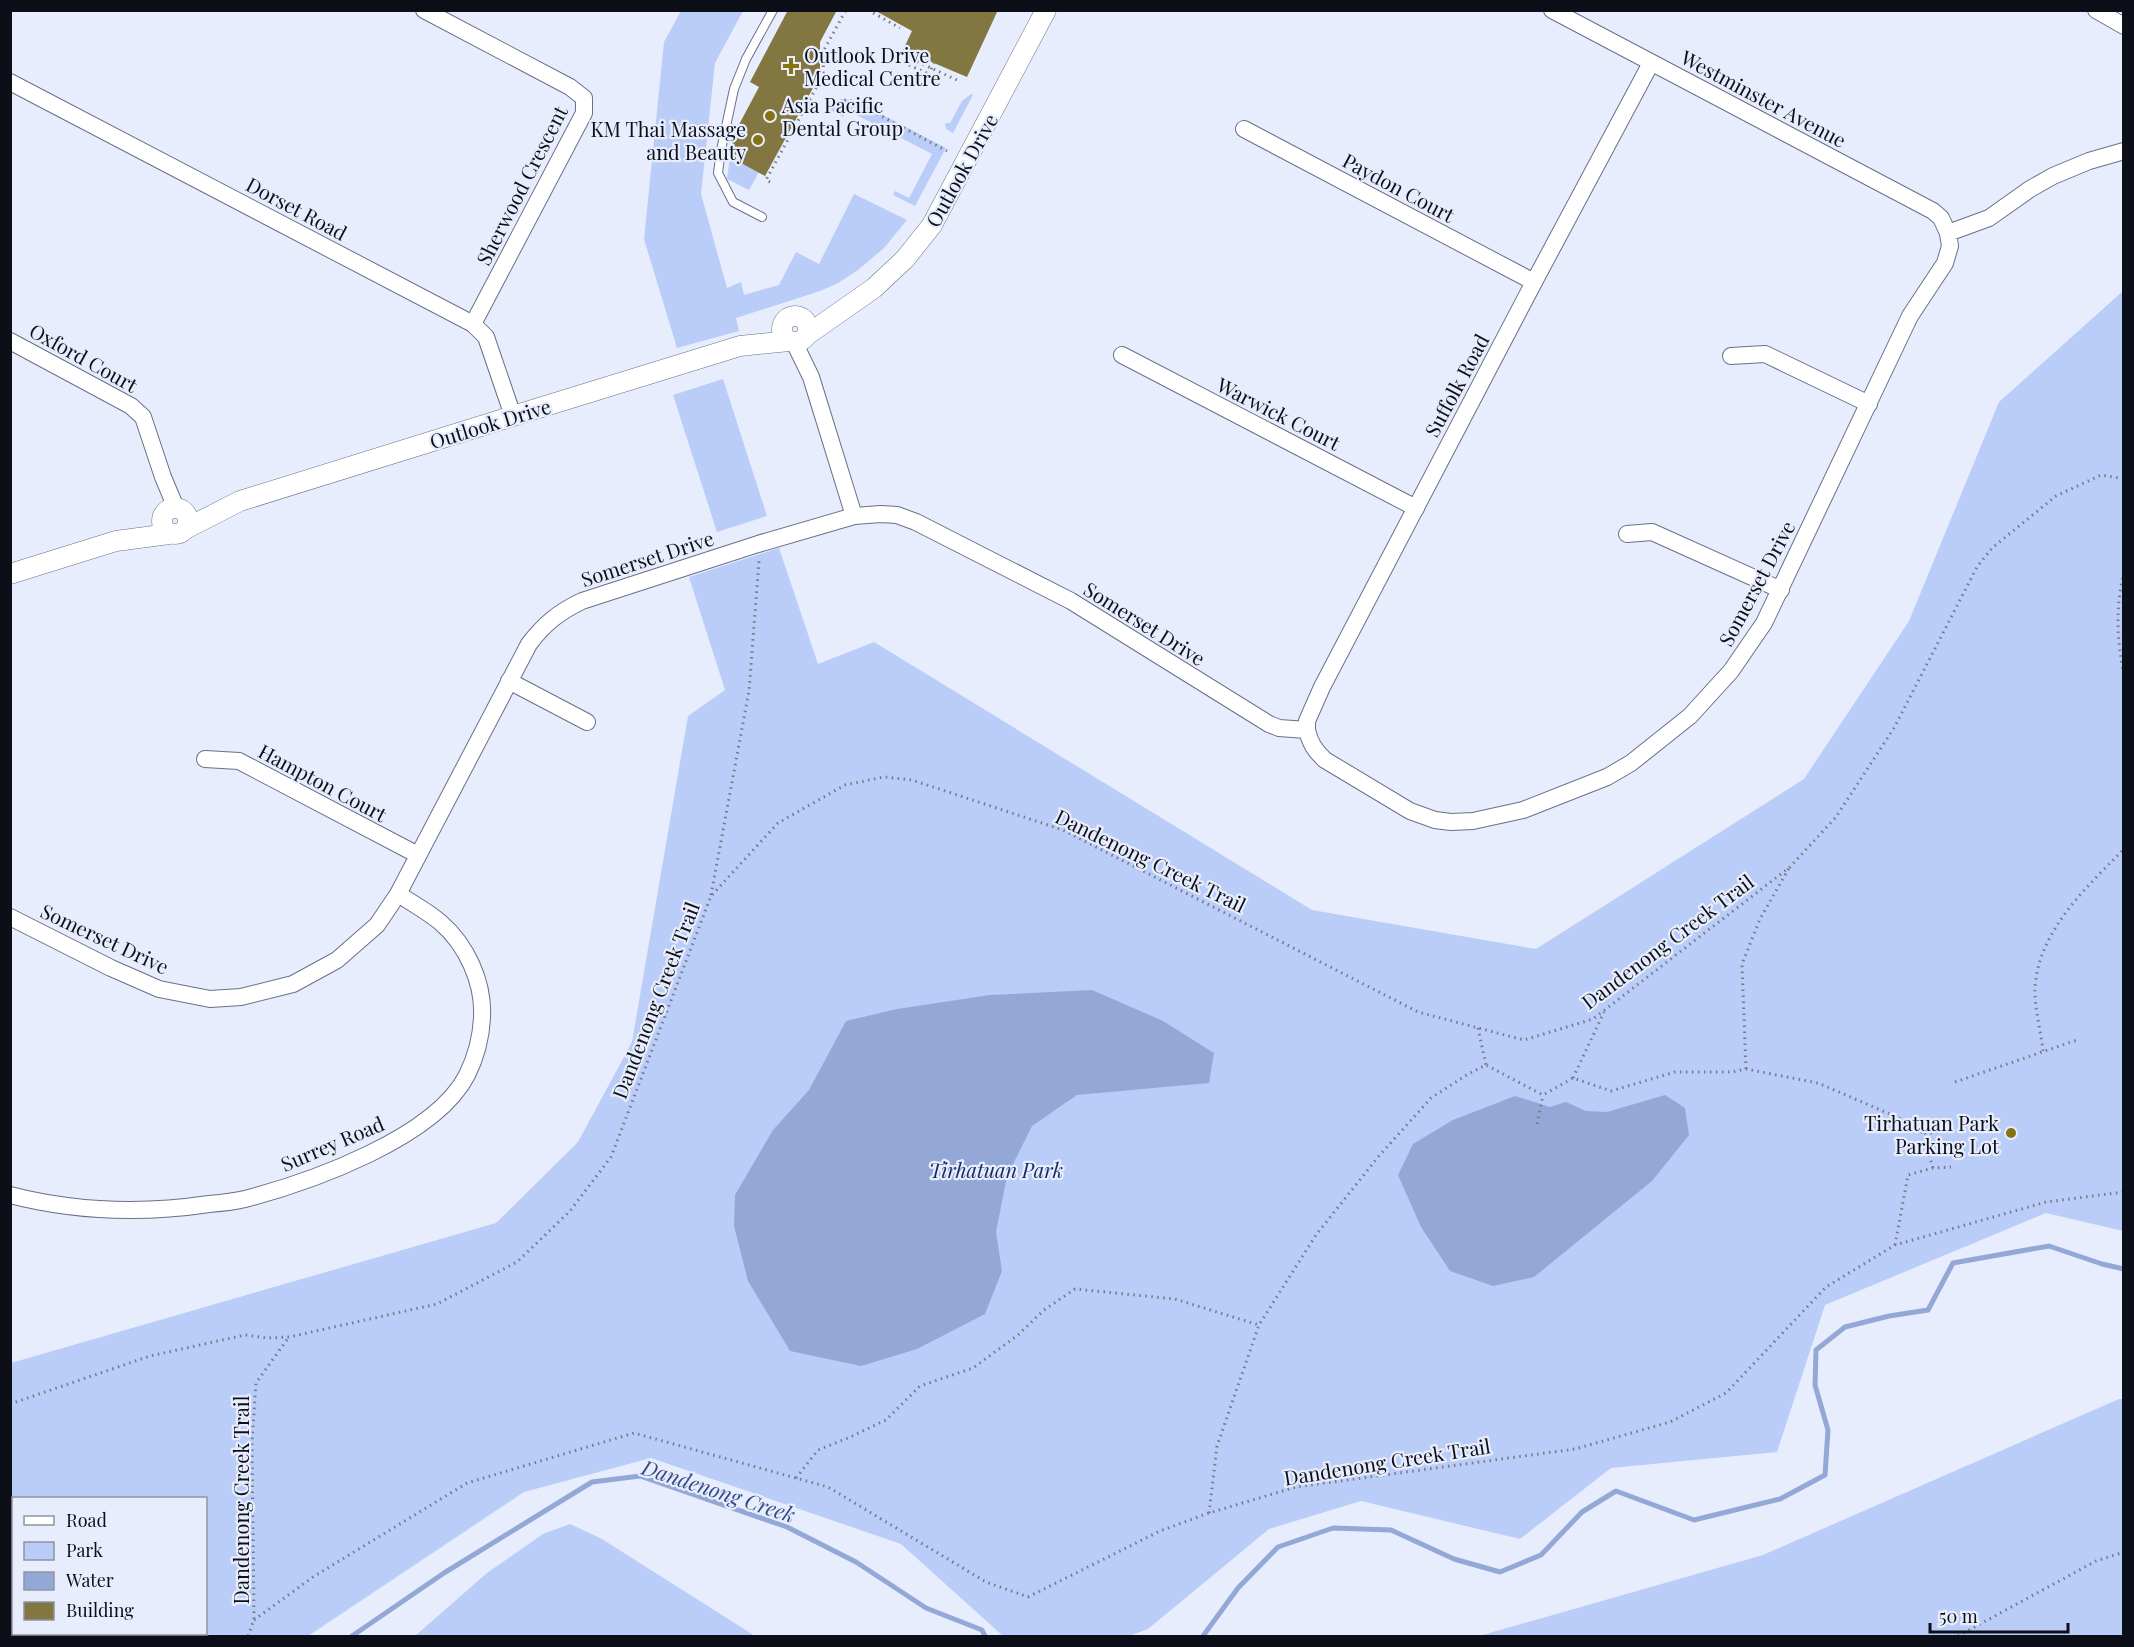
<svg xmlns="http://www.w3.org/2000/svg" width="2134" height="1647" viewBox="0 0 2134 1647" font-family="'Playfair Display',serif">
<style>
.green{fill:#baccf8}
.water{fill:#94a8d8}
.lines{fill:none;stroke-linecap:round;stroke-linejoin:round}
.stream{stroke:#94a8d8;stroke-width:5}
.building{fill:#827641}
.service-casing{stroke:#687187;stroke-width:10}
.minor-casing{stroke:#687187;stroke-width:18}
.tertiary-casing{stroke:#687187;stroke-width:21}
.trunk-casing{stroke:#7683a3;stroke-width:28}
.path{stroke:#767a86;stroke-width:3;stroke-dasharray:1.5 4.5;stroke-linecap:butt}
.service{stroke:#fff;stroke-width:8}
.minor{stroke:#fff;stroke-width:16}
.tertiary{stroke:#fff;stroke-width:20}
.trunk{stroke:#bfcef2;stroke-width:27}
.poi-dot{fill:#847213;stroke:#e7edfc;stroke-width:2}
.labels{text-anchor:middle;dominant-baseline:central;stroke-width:4.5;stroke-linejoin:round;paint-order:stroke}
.poi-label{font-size:20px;fill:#0c0f17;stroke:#e7edfc;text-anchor:start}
.street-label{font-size:20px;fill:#0c0f17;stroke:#e7edfc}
.park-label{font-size:20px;font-style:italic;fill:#192b64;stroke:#e7edfc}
.water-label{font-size:21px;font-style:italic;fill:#354b88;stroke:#e7edfc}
</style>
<rect width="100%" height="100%" fill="#e7edfc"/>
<g class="green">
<polygon points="681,11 743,11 715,63 701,194 727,288 741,282 744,295 779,285 796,252 819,264 854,194 907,220 884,248 858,270 838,283 820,291 736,318 739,331 677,348 644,239 664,42"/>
<polygon points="971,94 973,95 953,133 946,129 945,123 950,123 962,101"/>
<polygon points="840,99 854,100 946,148 915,206 893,195 895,191 909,198 932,154 847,110 843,117 829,109 832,105"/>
<polygon points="730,157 759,172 749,190 727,179"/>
<polygon points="2123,291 2123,1231 2046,1213 1825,1305 1777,1452 1611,1468 1520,1539 1361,1501 1269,1529 1148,1629 1129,1636 1003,1636 901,1544 651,1458 524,1492 308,1636 212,1636 206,1633 206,1498 14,1498 13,1528 11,1526 11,1363 496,1223 578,1142 632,1042 688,716 725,690 689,577 779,548 818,664 874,642 1312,910 1536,949 1804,779 1909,621 1999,402"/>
<polygon points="723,379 767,516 717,532 673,395"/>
<polygon points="2119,1399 2124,1399 2123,1636 1479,1636 1763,1555"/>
<polygon points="570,1524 602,1539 755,1636 415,1636 487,1573 543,1534"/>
</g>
<g class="water">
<polygon points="1092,990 1163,1021 1214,1053 1209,1083 1077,1095 1032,1126 1007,1176 996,1232 1002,1271 985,1314 917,1349 861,1366 790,1351 748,1281 734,1226 735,1195 773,1130 809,1090 846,1021 897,1009 990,995"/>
<polygon points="1665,1095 1685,1108 1689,1135 1652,1181 1534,1277 1493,1286 1450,1271 1421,1227 1398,1175 1413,1144 1453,1120 1515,1096 1550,1107 1566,1102 1586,1111 1607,1112"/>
</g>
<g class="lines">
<g class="stream">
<polyline points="352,1636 444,1573 592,1482 640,1476 787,1527 856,1562 926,1608 982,1630 985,1636"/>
<polyline points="1203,1636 1238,1588 1278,1547 1333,1528 1391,1530 1454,1559 1500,1572 1541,1555 1582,1512 1616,1491 1694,1520 1780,1499 1825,1475 1828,1430 1815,1385 1816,1350 1845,1327 1889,1316 1928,1310 1953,1263 2049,1246 2102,1264 2124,1269"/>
</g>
</g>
<g class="building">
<polygon points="788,10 837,10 820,42 820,75 765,176 730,157 734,134 759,87 750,82"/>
<polygon points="874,10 998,10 967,77 903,50 912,31"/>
</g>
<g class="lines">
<defs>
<polyline id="service" points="762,217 733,202 718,173 721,150 734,89 746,59 773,10"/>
<g id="minor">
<polyline points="424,10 570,87 584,98 584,113 473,324"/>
<polyline points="1552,10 1933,211 1941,218 1948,233"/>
<polyline points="2096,10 2124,26"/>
<polyline points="10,82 473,324 486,337 513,416"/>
<polyline points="1244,129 1534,282"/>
<polyline points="10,341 131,406 143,417 163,477 176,508"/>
<polyline points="794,342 811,377 854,516"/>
<polyline points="1122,355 1416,508"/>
<polyline points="1731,356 1765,354 1869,404"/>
<polyline points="1627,534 1652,532 1781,590"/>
<polyline points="509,681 587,722"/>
<polyline points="1307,730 1307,721 1322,687 1534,282 1651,63"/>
<polyline points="205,759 239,761 418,855"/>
<path d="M10,917L111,968L159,989L210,999L241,997L293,984L337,960L377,925L398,894L529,644C544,624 559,612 582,601L758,544L854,516L881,514L897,515L916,522L1071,601L1269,724L1279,728L1307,730C1310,743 1315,751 1325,760L1410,811L1435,820L1451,822L1473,821L1523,810L1607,777L1631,763L1690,716L1731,671L1764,623L1910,316L1945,263L1950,246L1948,233L1989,218L2030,189L2053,176L2089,161L2124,151"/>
<path d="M10,1195C76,1212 142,1214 209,1204C221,1203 233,1202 245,1199C310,1182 435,1138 467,1075C476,1057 481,1038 482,1018C484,983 467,945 440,922C427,911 412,903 398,894"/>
</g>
<g id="tertiary">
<circle cx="795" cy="329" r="13"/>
<polyline points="807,335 874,288 905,259 932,225 1046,10"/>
<circle cx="175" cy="521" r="13"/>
<polyline points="187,528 240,501 513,416 740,346 789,341"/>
<polyline points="10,574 116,541 169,534"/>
</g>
<g id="trunk">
<polyline points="10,1549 14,1550"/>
<polyline points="10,1595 14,1597"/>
<polyline points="81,1634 86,1636"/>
<polyline points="165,1634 170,1636"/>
</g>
</defs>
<use href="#service" class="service-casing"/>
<use href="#minor" class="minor-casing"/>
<use href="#tertiary" class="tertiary-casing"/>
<use href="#trunk" class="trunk-casing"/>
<g class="path">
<polyline points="868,10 900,28"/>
<polyline points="901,54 959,81"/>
<polyline points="898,60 929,74"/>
<polyline points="926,80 934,63"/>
<polyline points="833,104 844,100 853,101 947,151"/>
<polyline points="770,182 766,180 823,75 824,50 846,10"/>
<path d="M2124,572C2115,610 2117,639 2124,676"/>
<polyline points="711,895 749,691 759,561"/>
<polyline points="1478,1028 1486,1065"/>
<path d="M2043,1051C2041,1032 2034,1006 2035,987C2039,930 2087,887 2124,849"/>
<polyline points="1746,1069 1742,964 1760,919 1789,868"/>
<polyline points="1573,1078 1604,1012"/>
<polyline points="1955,1082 2077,1040"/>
<polyline points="1537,1124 1543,1095"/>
<polyline points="1922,1132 1933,1168"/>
<polyline points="1895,1245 1908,1175 1933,1168 1951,1167"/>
<polyline points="10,1404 150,1356 245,1335 268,1338 289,1337 437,1304 517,1262 570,1211 611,1157 711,896 778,823 845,785 884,777 912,780 1063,830 1418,1012 1524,1040 1593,1019 1790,867 1836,817 1894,728 1977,567 1992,548 2056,496 2101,475 2124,479"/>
<polyline points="796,1478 818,1450 848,1438 886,1420 920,1386 973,1368 1018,1335 1044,1310 1075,1289 1175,1299 1259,1325"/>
<polyline points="1209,1513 1217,1446 1259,1325 1316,1235 1378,1157 1431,1098 1468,1074 1486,1065 1543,1095 1573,1078 1611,1091 1675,1072 1732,1072 1746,1069 1818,1083 1913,1124 1926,1134 1939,1131"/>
<polyline points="254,1620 313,1577 467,1483 634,1433 828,1487 986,1582 1028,1597 1160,1531 1209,1513 1296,1487 1575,1449 1670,1422 1726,1393 1826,1287 1895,1245 2046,1202 2124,1192"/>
<polyline points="248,1636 254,1620 252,1443 256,1383 289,1337"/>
<polyline points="1958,1636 2096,1561 2124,1552"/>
</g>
<use href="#service" class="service"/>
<use href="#minor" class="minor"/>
<use href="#tertiary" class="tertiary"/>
<use href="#trunk" class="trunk"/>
</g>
<g class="poi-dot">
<path d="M788 57h6v6h6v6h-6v6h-6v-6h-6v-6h6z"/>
<circle cx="770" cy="116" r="6"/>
<circle cx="758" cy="140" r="6"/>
<circle cx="2011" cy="1133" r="6"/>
</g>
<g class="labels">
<g class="poi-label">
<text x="804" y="54">Outlook Drive<tspan x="804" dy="23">Medical Centre</tspan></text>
<text x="782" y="104">Asia Pacific<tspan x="782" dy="23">Dental Group</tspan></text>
<text x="746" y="128" text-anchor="end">KM Thai Massage<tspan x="746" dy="23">and Beauty</tspan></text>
<text x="1999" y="1122" text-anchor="end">Tirhatuan Park<tspan x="1999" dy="23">Parking Lot</tspan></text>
</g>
<g class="street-label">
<text transform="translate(1764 98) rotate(28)">Westminster Avenue</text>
<text transform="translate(961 170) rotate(-61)">Outlook Drive</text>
<text transform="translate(521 185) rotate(-63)">Sherwood Crescent</text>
<text transform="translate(1399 187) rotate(28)">Paydon Court</text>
<text transform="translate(297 208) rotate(28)">Dorset Road</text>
<text transform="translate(84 357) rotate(29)">Oxford Court</text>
<text transform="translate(1456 385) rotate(-62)">Suffolk Road</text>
<text transform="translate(1279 413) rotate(27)">Warwick Court</text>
<text transform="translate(490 423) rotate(-17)">Outlook Drive</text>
<text transform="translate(647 558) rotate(-18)">Somerset Drive</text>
<text transform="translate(1756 583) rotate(-62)">Somerset Drive</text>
<text transform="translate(1145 623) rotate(32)">Somerset Drive</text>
<text transform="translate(323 782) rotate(28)">Hampton Court</text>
<text transform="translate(1151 860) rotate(26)">Dandenong Creek Trail</text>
<text transform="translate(105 938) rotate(25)">Somerset Drive</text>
<text transform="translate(1667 941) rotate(-37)">Dandenong Creek Trail</text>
<text transform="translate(655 1000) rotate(-69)">Dandenong Creek Trail</text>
<text transform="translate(332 1143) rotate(-23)">Surrey Road</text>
<text transform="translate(1387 1461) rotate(-9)">Dandenong Creek Trail</text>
<text transform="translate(240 1500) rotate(-90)">Dandenong Creek Trail</text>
</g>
<g class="park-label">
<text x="996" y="1169">Tirhatuan Park</text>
</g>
<g class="water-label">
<text transform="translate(719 1490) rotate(18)">Dandenong Creek</text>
</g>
</g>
<rect width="2134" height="1647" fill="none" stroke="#0c0f17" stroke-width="24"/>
<rect x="12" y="1497" width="195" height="138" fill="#e7edfc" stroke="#8f94a0" stroke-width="1.5"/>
<rect x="24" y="1516" width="30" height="9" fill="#ffffff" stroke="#8f94a0" stroke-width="1.5"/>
<text x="66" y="1527" font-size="18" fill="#0c0f17">Road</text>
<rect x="24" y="1542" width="30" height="18" fill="#baccf8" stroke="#8f94a0" stroke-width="1.5"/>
<text x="66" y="1557" font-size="18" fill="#0c0f17">Park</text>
<rect x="24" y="1572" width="30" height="18" fill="#94a8d8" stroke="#8f94a0" stroke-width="1.5"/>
<text x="66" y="1587" font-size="18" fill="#0c0f17">Water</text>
<rect x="24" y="1602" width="30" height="18" fill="#827641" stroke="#8f94a0" stroke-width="1.5"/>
<text x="66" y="1617" font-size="18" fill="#0c0f17">Building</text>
<path d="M1930 1623v9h138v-9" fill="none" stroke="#0c0f17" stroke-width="3"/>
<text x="1939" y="1623" font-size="18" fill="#0c0f17" stroke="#e7edfc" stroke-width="4.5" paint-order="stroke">50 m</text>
</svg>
